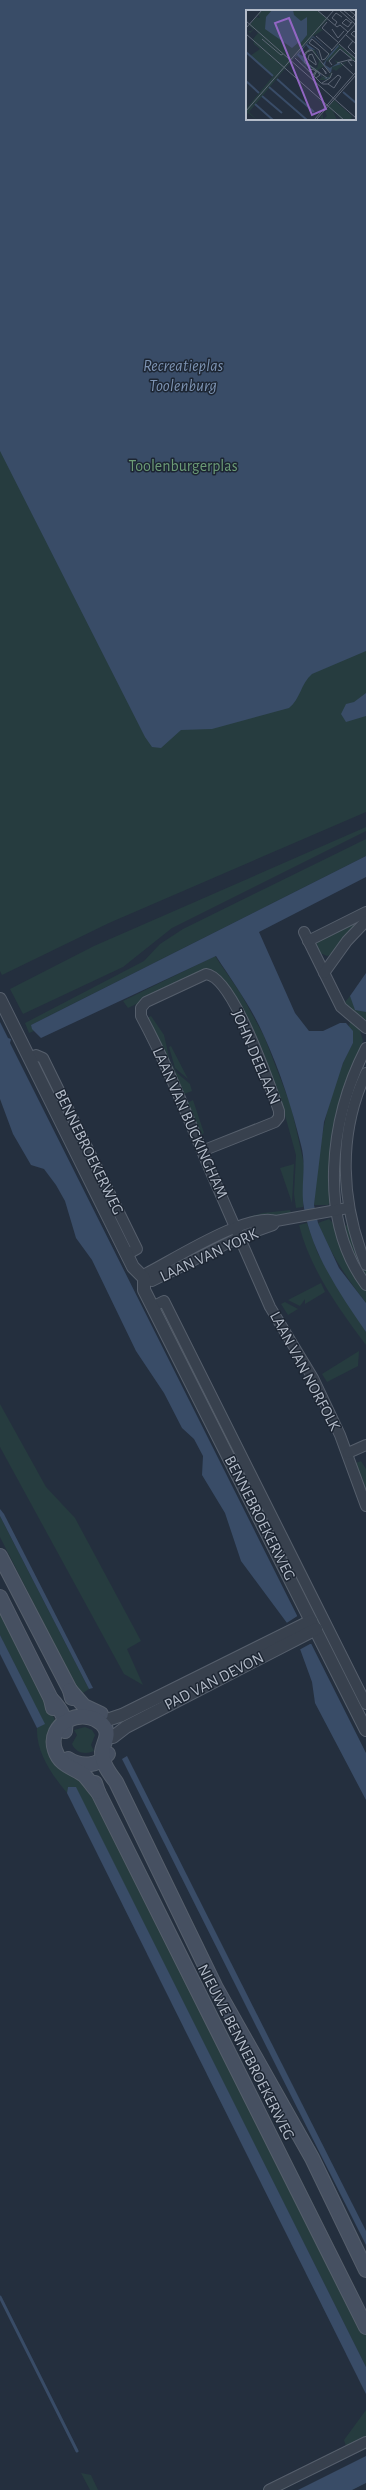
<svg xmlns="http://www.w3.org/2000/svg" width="366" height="2490" viewBox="0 0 366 2490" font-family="'Alegreya Sans',sans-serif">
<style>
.green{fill:#263c3f;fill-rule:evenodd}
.water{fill:#394c67;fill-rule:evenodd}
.pier{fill:#242f3e}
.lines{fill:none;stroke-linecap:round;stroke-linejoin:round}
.stream{stroke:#394c67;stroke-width:3}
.minor-casing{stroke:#565f6c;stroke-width:12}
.tertiary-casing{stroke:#565f6c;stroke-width:14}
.secondary-casing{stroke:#565f6c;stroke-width:16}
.minor{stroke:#38414e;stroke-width:10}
.tertiary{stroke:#38414e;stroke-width:12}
.secondary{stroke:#465061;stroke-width:14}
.labels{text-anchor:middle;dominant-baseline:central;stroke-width:3;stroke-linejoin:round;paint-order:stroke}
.park-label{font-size:16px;fill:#6b9a76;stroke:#1d2633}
.street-label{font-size:16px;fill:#b4bcc9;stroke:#1d2633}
.water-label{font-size:17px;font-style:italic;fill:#7c92b1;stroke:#1d2633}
.inset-river{fill:none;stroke:#394c67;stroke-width:2}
.inset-road{fill:none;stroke:#5e6776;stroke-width:1}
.view{fill:#9266c3;fill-opacity:0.15;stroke:#9266c3;stroke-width:2}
.inset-edge{fill:none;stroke:#b4bcc9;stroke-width:2}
</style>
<rect width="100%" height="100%" fill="#242f3e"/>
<g class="green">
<path d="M0,0H366V812L109,923L2,975L0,971ZM247,11H355V119H247Z"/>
<polygon points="366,827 366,831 172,928 123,967 23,1014 10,989 94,946"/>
<polygon points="366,839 366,856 31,1025 34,1031 29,1033 25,1023 144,961 160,944 183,929"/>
<polygon points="354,920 357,924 331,955 327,956 320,953 316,942"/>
<polygon points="215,956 241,994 264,1036 291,1106 304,1164 303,1207 296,1208 294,1194 296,1155 283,1108 263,1052 251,1028 215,971 206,970 128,1008 123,1001"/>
<polygon points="350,996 356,1008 366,1012 366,1020 347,1008 345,1002"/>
<polygon points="151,1016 164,1035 170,1061 177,1073 190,1084 192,1091 184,1094 147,1018"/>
<path d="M350,1021L359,1027L363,1041L336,1112L330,1173L331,1200L328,1205H314C318,1150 326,1092 353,1043L349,1027Z"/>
<polygon points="171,1046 188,1079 175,1068 169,1047"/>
<polygon points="193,1100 204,1133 200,1136 187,1103"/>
<polygon points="294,1164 292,1203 280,1168"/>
<polygon points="290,1210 291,1213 249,1220 248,1217 263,1213"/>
<path d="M329,1219L333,1223L366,1289V1303C346,1277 330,1253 318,1223Z"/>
<path d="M307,1223L318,1254L366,1332V1345C339,1309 310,1269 299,1225Z"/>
<polygon points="350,1224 366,1272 366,1279 354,1259 343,1226"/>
<polygon points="321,1283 325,1292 305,1304 305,1299 300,1306 288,1300"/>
<polygon points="285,1302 298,1309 288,1315 281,1304"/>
<polygon points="359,1351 358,1366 327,1382 322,1374"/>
<polygon points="0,1404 46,1487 75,1518 141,1641 127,1649 143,1685 124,1674 0,1447"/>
<polygon points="217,1413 254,1487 251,1488 214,1415"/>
<polygon points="361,1461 366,1469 366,1498 353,1464"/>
<polygon points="0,1516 89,1689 80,1695 0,1537"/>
<path d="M0,1610L55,1720L49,1742L87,1783L366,2335V2367L76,1788L68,1787L67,1793C52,1775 36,1752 37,1728L44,1724L0,1635Z"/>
<path d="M85,1727L92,1730L95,1735L91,1745L94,1751C85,1755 76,1753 72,1744L77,1735L74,1730Z"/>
<polygon points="366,2410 366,2436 346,2446 344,2440"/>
<polygon points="81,2473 91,2475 98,2490 90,2490"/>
</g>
<g class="water">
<path d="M0,0H366V651L312,674C301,683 300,700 289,708L212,729L181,730L161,748L152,747L145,737L0,451ZM247,11H355V119H247Z"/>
<polygon points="366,693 366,716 346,722 341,714 346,704 354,702"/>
<path d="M366,856V877L259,932L295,1013L309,1031H323L340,1023H346L353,1031V1043L343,1063L324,1122L314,1205L318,1223L339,1268L366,1303V1332C340,1294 312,1254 304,1208C300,1187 307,1166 301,1145C292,1108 280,1071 264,1036C252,1008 233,982 216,956L41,1038L32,1029L31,1025Z"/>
<polygon points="366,973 366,1012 355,1010 350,996"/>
<polygon points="0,1022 8,1038 11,1039 10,1043 366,1753 366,1800 315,1703 312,1682 300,1649 287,1623 241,1561 225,1513 202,1475 203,1456 194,1439 182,1428 164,1393 136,1351 92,1260 76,1238 65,1201 56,1185 44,1169 31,1165 13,1134 0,1099"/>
<polygon points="0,1509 4,1514 93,1688 89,1689 0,1516"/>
<polygon points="0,1635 45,1724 37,1728 0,1654"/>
<polygon points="127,1756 366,2231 366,2245 122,1759"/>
<polygon points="68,1787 76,1787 366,2367 366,2394 67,1793"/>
<polygon points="366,2456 366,2483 352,2490 298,2490"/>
</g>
<polygon class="pier" points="299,1615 314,1644 310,1644 299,1650 285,1624"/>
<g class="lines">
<polyline class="stream" points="0,2297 77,2451"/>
<defs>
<g id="minor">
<polyline points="304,932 341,1007 366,1028"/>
<polyline points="308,941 366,912"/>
<polyline points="324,973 347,941 366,921"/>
<path d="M366,1048C330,1118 317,1218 366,1285"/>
<polyline points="29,1058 36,1055 43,1058 137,1249 128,1254"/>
<path d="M366,1073C337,1135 341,1203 366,1265"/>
<path d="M202,1151L275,1122L279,1117V1111C270,1086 233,977 206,974L146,1002L141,1008V1016C168,1066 188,1118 210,1170L270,1307L313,1378L340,1435L366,1506"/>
<path d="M276,1221C249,1211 173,1260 147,1273L144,1278L152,1281L240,1237L273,1225L276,1221L348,1208"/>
<polyline points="154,1306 164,1301 366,1704"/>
<polyline points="348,1453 366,1445"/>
<polyline points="269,2490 366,2442"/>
</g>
<g id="tertiary">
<polyline points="0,999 133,1267 144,1278 144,1290 366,1730"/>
<polyline points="107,1720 122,1715 311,1621"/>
<polyline points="113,1737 126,1727 316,1629"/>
</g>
<g id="secondary">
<polyline points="0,1556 70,1690 72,1698"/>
<polyline points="0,1597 51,1699 53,1708"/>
<polyline points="70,1690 84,1706 101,1714"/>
<path d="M51,1699C59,1707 67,1719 65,1731"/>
<path d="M68,1759C82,1768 98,1766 108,1754"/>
<polyline points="95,1783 98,1792 366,2327"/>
<path d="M98,1792C93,1787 89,1780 84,1775C73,1767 60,1766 55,1750C46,1723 83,1706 102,1724C112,1734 103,1742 102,1752C102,1764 110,1774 116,1782L216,1988L312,2158L366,2270"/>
</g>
</defs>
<use href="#minor" class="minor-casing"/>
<use href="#tertiary" class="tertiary-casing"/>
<use href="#secondary" class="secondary-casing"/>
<use href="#minor" class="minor"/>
<use href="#tertiary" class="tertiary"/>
<use href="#secondary" class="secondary"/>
</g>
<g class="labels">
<g class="park-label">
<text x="183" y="466">Toolenburgerplas</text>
</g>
<g class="street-label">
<text transform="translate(256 1057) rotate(67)">JOHN DEELAAN</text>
<text transform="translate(190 1123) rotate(66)">LAAN VAN BUCKINGHAM</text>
<text transform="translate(89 1152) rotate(64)">BENNEBROEKERWEG</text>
<text transform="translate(209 1255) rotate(-25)">LAAN VAN YORK</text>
<text transform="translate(305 1371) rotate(62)">LAAN VAN NORFOLK</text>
<text transform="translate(260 1518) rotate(63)">BENNEBROEKERWEG</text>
<text transform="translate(214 1681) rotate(-27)">PAD VAN DEVON</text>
<text transform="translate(246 2052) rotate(63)">NIEUWE BENNEBROEKERWEG</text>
</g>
<g class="water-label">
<text x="183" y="365">Recreatieplas<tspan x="183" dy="20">Toolenburg</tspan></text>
</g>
</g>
<g transform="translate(246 10)">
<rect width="110" height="110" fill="#242f3e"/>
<path d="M17,0H70L82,9L74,18L77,20L67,26L38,60L80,96L78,98L79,96L38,60L3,102L11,110L2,103L0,105V99L27,66L4,46L14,39L8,34L7,29L12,23L8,19L4,23L2,21H5L7,19L3,16L10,7L14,8L12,4ZM92,34L110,49V52L107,50L102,51L90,61L86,58L88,60L85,59L86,65L82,70H73L77,66L82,67L85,63L78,56L72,60L75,67L71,61L69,67L66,64L70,61L63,58V61L62,57L60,56V58L58,57L59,53L64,55L60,53L62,51L64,54V56L71,58L73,51L67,41L62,40L58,46L60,52L57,55L54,47L49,48L51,45L54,47L58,52L57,45L62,39H68L76,54L85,41L83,46L93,36L87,41ZM95,39L106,49L96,54L92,48L94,52L88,50L91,53L84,58L86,62H85L77,54L78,51L81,49L80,52L83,51ZM88,90L106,106L105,110H96L87,101L91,110H77L74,107L77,104V109L81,106L79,102Z" fill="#263c3f" fill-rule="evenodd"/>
<path d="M26,0H47L48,5L55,11L61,7V25L53,35V32L46,38L19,19L20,7ZM67,26L85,43L92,35L93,36L80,51L79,55L84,58L92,53H93L95,54L86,57L85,63L77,54L85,43L67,27L61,34L71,41L75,51L70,40L63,39L60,35L53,44L57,46L58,50L73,62L77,68L85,67L80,69L76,67L70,60L61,56L51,45L45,51Z" fill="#394c67"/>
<path class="inset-river" d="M0,42L27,66M31,69L51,87M0,71L13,83M23,77L61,110M97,82L110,93M16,86L36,103M51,87L68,102M9,94L27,110"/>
<path class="inset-road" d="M71,0L91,17L94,15L102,22M93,0L109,14M97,0L110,11M103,0L109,5L106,8M0,11L110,108M81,12L76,18L93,33M96,13L102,17L106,12M96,13L100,9L105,13M89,15L91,12L86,8L90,3L96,7M0,18L16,0M86,19L92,28L98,21M110,23L108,21L105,24L110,28M0,24L98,110M100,25L110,34M70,26L86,40M16,29L35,45L37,44M66,29L83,44L79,49L76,50L73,40L63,33ZM107,31L102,37L110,45M93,34L110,49M63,40H66L61,42L58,47L63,55L59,53L58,47L59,43ZM66,40L84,63M85,41L110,13M66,44L70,53V55L62,49L63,45ZM49,48L67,65L70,61L66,59L63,62M95,53L108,65M63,55L81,68M86,55L83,51L94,39L106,49L91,53M106,56L102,51L107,50L110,53M76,58L80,62V64L78,60M70,68L74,65L71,61L68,66L75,73L77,74H82L92,65M76,73L84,68L86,63M82,74L88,78L95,67L92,65M0,101L88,0M68,110L110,62M70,110L110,65"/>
<path class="view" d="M43,8L80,99L66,105L29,13Z"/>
<rect width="110" height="110" class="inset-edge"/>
</g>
</svg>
